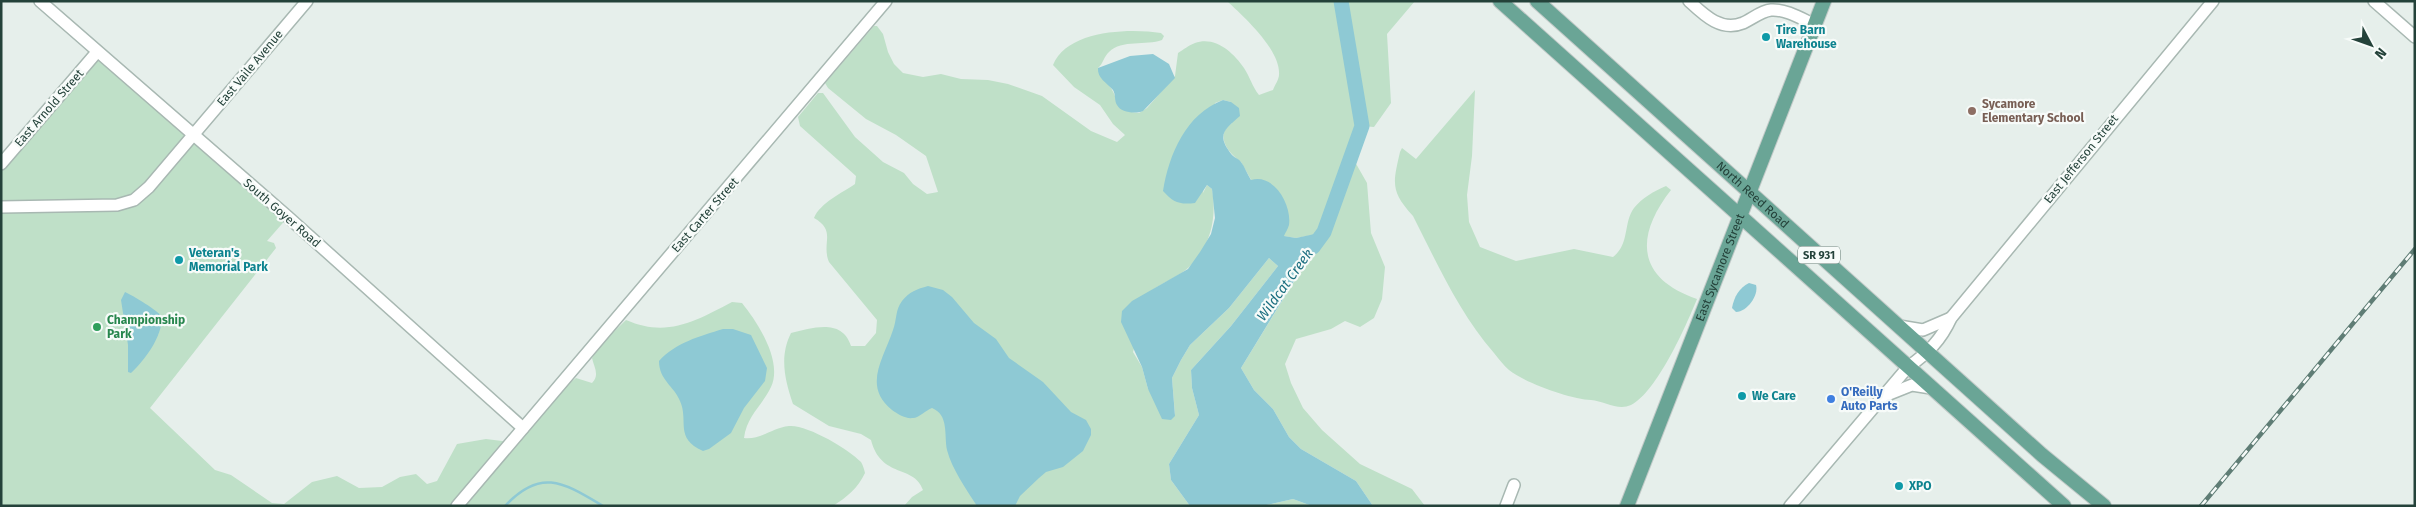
<svg xmlns="http://www.w3.org/2000/svg" width="2416" height="507" viewBox="0 0 2416 507" font-family="'Fira Sans',sans-serif">
<style>
.green{fill:#bfe0c8}
.water{fill:#8ec9d4}
.lines{fill:none;stroke-linecap:round;stroke-linejoin:round}
.stream{stroke:#8ec9d4;stroke-width:2.5}
.river{stroke:#8ec9d4;stroke-width:15}
.minor-casing{stroke:#a8b8b2;stroke-width:14}
.major-casing{stroke:#c2cac8;stroke-width:16}
.minor{stroke:#fff;stroke-width:11}
.major{stroke:#6aa596;stroke-width:14}
.rail-casing{stroke:#5f7d75;stroke-width:4.5}
.rail{stroke:#f7fbf9;stroke-width:2.5;stroke-dasharray:8;stroke-linecap:butt}
.culture-dot{fill:#0f9aa8;stroke:#f7fbf9;stroke-width:2}
.education-dot{fill:#8d6e63;stroke:#f7fbf9;stroke-width:2}
.leisure-dot{fill:#2e9e5b;stroke:#f7fbf9;stroke-width:2}
.shop-dot{fill:#3f7fe0;stroke:#f7fbf9;stroke-width:2}
.labels{text-anchor:middle;dominant-baseline:central;stroke-width:4.5;stroke-linejoin:round;paint-order:stroke}
.shield{fill:#f7fbf9;stroke:#637a73;stroke-width:1}
.shield-label{font-size:11px;font-weight:bold;fill:#24423a}
.culture-label{font-size:12px;font-weight:bold;fill:#0d838f;stroke:#f7fbf9;text-anchor:start}
.street-label{font-size:12px;fill:#24423a;stroke:#f7fbf9}
.education-label{font-size:12px;font-weight:bold;fill:#785e54;stroke:#f7fbf9;text-anchor:start}
.leisure-label{font-size:12px;font-weight:bold;fill:#27864d;stroke:#f7fbf9;text-anchor:start}
.shop-label{font-size:12px;font-weight:bold;fill:#366cbe;stroke:#f7fbf9;text-anchor:start}
.water-label{font-size:14px;font-style:italic;fill:#1c6f80;stroke:#f7fbf9}
</style>
<rect width="100%" height="100%" fill="#e6efeb"/>
<g class="green">
<path d="M1227,1H1415L1387,34L1391,103L1374,127L1362,126L1351,155L1367,183L1371,233L1385,267L1382,299L1374,318L1360,327L1345,321L1331,329L1296,339L1285,364L1291,383L1303,408L1322,430L1360,464L1412,489L1425,506H1373L1356,481L1301,449L1289,437L1273,409L1254,390L1241,368L1324,233L1296,238L1283,236L1241,162C1228,153 1214,135 1232,123L1231,102L1223,100L1215,103L1203,193L1207,185L1212,189C1217,218 1211,247 1188,268C1178,277 1162,283 1151,291L1133,352L1142,367L1148,389L1175,415L1172,378L1181,360L1190,345L1229,308L1269,258L1278,266L1231,326L1191,370L1192,388L1199,415L1169,464L1171,480L1190,506H904L912,497L923,490C914,464 881,479 871,440L861,434L829,426L793,404C785,380 779,357 791,333C813,328 842,318 851,346H865L876,333L877,320L829,262C821,243 837,231 814,218C820,203 842,193 855,184L856,176L800,126L798,117L818,93H823L855,137L883,162L904,173L913,184L927,194L938,192L926,156L896,135L866,119L828,88L825,83L874,26H877L883,34L888,52L894,64L903,73L923,77L941,74L961,79L988,80L1008,84L1042,96L1091,131L1117,142L1125,135L1113,124L1100,105L1074,87L1053,65C1067,30 1129,28 1161,33L1164,36L1162,40C1146,46 1122,39 1109,52C1104,56 1103,64 1098,68C1103,79 1116,91 1116,101L1131,112L1139,113L1147,108L1175,76L1178,53C1183,50 1189,45 1195,43C1215,36 1233,52 1244,68C1250,77 1252,86 1259,95L1273,90C1275,85 1279,79 1279,75C1281,50 1244,17 1227,1Z"/>
<polygon points="97,52 288,217 267,241 274,243 276,248 150,408 215,470 231,475 272,503 284,504 312,482 337,476 359,488 382,487 400,477 416,474 427,484 437,481 457,444 486,439 511,442 457,506 1,506 1,164"/>
<path d="M1475,90L1472,156L1467,195L1469,222L1480,247L1516,261L1574,249L1613,257C1630,244 1623,223 1634,208C1642,198 1654,191 1666,186L1671,190C1635,236 1636,278 1697,299C1686,326 1657,392 1631,405C1618,411 1604,401 1591,400C1571,399 1525,383 1509,370C1504,366 1499,359 1494,353C1459,313 1437,263 1413,216C1390,191 1393,183 1400,152L1402,148L1416,159Z"/>
<path d="M732,302L742,303C758,323 783,361 771,387C762,406 747,415 744,438C760,440 772,428 789,426C806,424 849,449 861,462C863,465 864,469 865,473C858,488 847,497 833,506H464L566,386L576,378L592,383C600,375 594,367 592,358L603,342L626,320C667,338 696,321 732,302Z"/>
<polygon points="1293,499 1312,506 1262,506"/>
</g>
<g class="water">
<path d="M1153,54L1169,64L1175,78L1143,111C1136,114 1121,113 1117,105C1114,100 1116,95 1113,90C1107,83 1097,78 1098,68L1130,56Z"/>
<path d="M1223,100L1231,102L1239,108L1240,116C1224,130 1216,135 1232,155C1235,158 1239,159 1241,162C1245,167 1247,174 1251,180C1274,173 1292,205 1289,225C1288,229 1285,233 1284,236L1296,238L1324,232L1241,368L1254,390L1273,409L1289,437L1301,449L1356,481L1373,506H1312L1293,499L1262,506H1190L1171,480L1169,464L1199,415L1192,388L1191,370L1231,326L1278,266L1269,258L1229,308L1190,345L1181,360L1172,378L1175,416L1171,420L1162,419L1148,389L1142,367L1121,322L1122,311L1132,301L1188,269L1200,252L1211,234L1215,218L1212,189L1207,185L1195,203C1179,205 1173,202 1163,191C1169,154 1186,114 1223,100Z"/>
<path d="M1749,283L1756,285C1759,295 1747,312 1736,312L1732,308C1734,297 1739,288 1749,283Z"/>
<path d="M928,286L943,290L952,297L974,323L996,339L1009,358L1043,382L1071,412L1086,420L1091,429V435L1083,451L1063,467L1046,472L1039,478L1020,496L1015,506H977C966,489 952,469 947,450C944,434 949,415 932,408C926,410 919,418 913,418C905,419 898,414 892,410C862,386 884,358 893,330C897,320 895,310 902,301C909,292 917,289 928,286Z"/>
<path d="M125,292C132,295 159,311 162,317C162,337 145,360 131,373L128,372V345L121,300Z"/>
<path d="M723,329H733L751,335L767,368L765,381L744,408L731,433L709,449L703,451C674,438 689,421 680,401C674,386 659,380 659,361C675,343 700,336 723,329Z"/>
</g>
<g class="lines">
<path class="stream" d="M505,506C541,467 564,483 603,506"/>
<polyline class="river" points="1313,247 1324,232 1362,126 1341,1"/>
<defs>
<g id="minor">
<polyline points="40,1 288,217 523,428"/>
<path d="M1689,1C1704,15 1721,32 1743,23C1752,19 1761,11 1771,10C1786,9 1802,19 1815,25"/>
<polyline points="2374,1 2415,37"/>
<polyline points="1,164 97,52"/>
<polyline points="1,207 117,205 134,200 149,187 307,1"/>
<polyline points="1899,326 1923,330 1951,318"/>
<polyline points="1887,395 1912,385 1931,388"/>
<polyline points="457,506 886,1"/>
<polyline points="1506,506 1514,485"/>
<path d="M1790,506L1908,367C1928,353 1941,340 1951,318L2213,1"/>
</g>
<g id="major">
<polyline points="1500,1 2064,506"/>
<path id="s1" d="M1537,1L2042,455L2104,506"/>
<path id="s2" d="M1627,506L1824,1"/>
</g>
</defs>
<use href="#minor" class="minor-casing"/>
<use href="#major" class="major-casing"/>
<use href="#minor" class="minor"/>
<use href="#major" class="major"/>
<defs>
<polyline id="rail" points="2201,506 2415,249"/>
</defs>
<use href="#rail" class="rail-casing"/>
<use href="#rail" class="rail"/>
</g>
<g class="culture-dot">
<circle cx="1766" cy="37" r="5"/>
<circle cx="179" cy="260" r="5"/>
<circle cx="1742" cy="396" r="5"/>
<circle cx="1899" cy="486" r="5"/>
</g>
<circle class="education-dot" cx="1972" cy="111" r="5"/>
<circle class="leisure-dot" cx="97" cy="327" r="5"/>
<circle class="shop-dot" cx="1831" cy="399" r="5"/>
<g class="labels">
<rect class="shield" x="1798" y="246.5" width="42" height="17" rx="4"/>
<g class="shield-label">
<text x="1819" y="255">SR 931</text>
</g>
<g class="culture-label">
<text x="1776" y="30">Tire Barn<tspan x="1776" dy="14">Warehouse</tspan></text>
<text x="189" y="253">Veteran's<tspan x="189" dy="14">Memorial Park</tspan></text>
<text x="1752" y="396">We Care</text>
<text x="1909" y="486">XPO</text>
</g>
<g class="street-label">
<text transform="translate(250 68) rotate(-50)">East Vaile Avenue</text>
<text transform="translate(49 108) rotate(-49)">East Arnold Street</text>
<text transform="translate(2081 159) rotate(-51)">East Jefferson Street</text>
<text stroke="none"><textPath href="#s1" startOffset="290">North Reed Road</textPath></text>
<text transform="translate(282 213) rotate(41)">South Goyer Road</text>
<text transform="translate(705 215) rotate(-49)">East Carter Street</text>
<text stroke="none"><textPath href="#s2" startOffset="256">East Sycamore Street</textPath></text>
</g>
<g class="education-label">
<text x="1982" y="104">Sycamore<tspan x="1982" dy="14">Elementary School</tspan></text>
</g>
<g class="leisure-label">
<text x="107" y="320">Championship<tspan x="107" dy="14">Park</tspan></text>
</g>
<g class="shop-label">
<text x="1841" y="392">O'Reilly<tspan x="1841" dy="14">Auto Parts</tspan></text>
</g>
<g class="water-label">
<text transform="translate(1285 285) rotate(-54)">Wildcat Creek</text>
</g>
</g>
<rect width="2416" height="507" fill="none" stroke="#24423a" stroke-width="5"/>
<g transform="translate(2371 45) rotate(131)" stroke="#f7fbf9" stroke-width="4" paint-order="stroke">
<path d="M0-4L9 19L0 12L-9 19Z" fill="#24423a"/>
<text y="-8" font-size="14" font-weight="bold" text-anchor="middle" fill="#24423a">N</text>
</g>
</svg>
